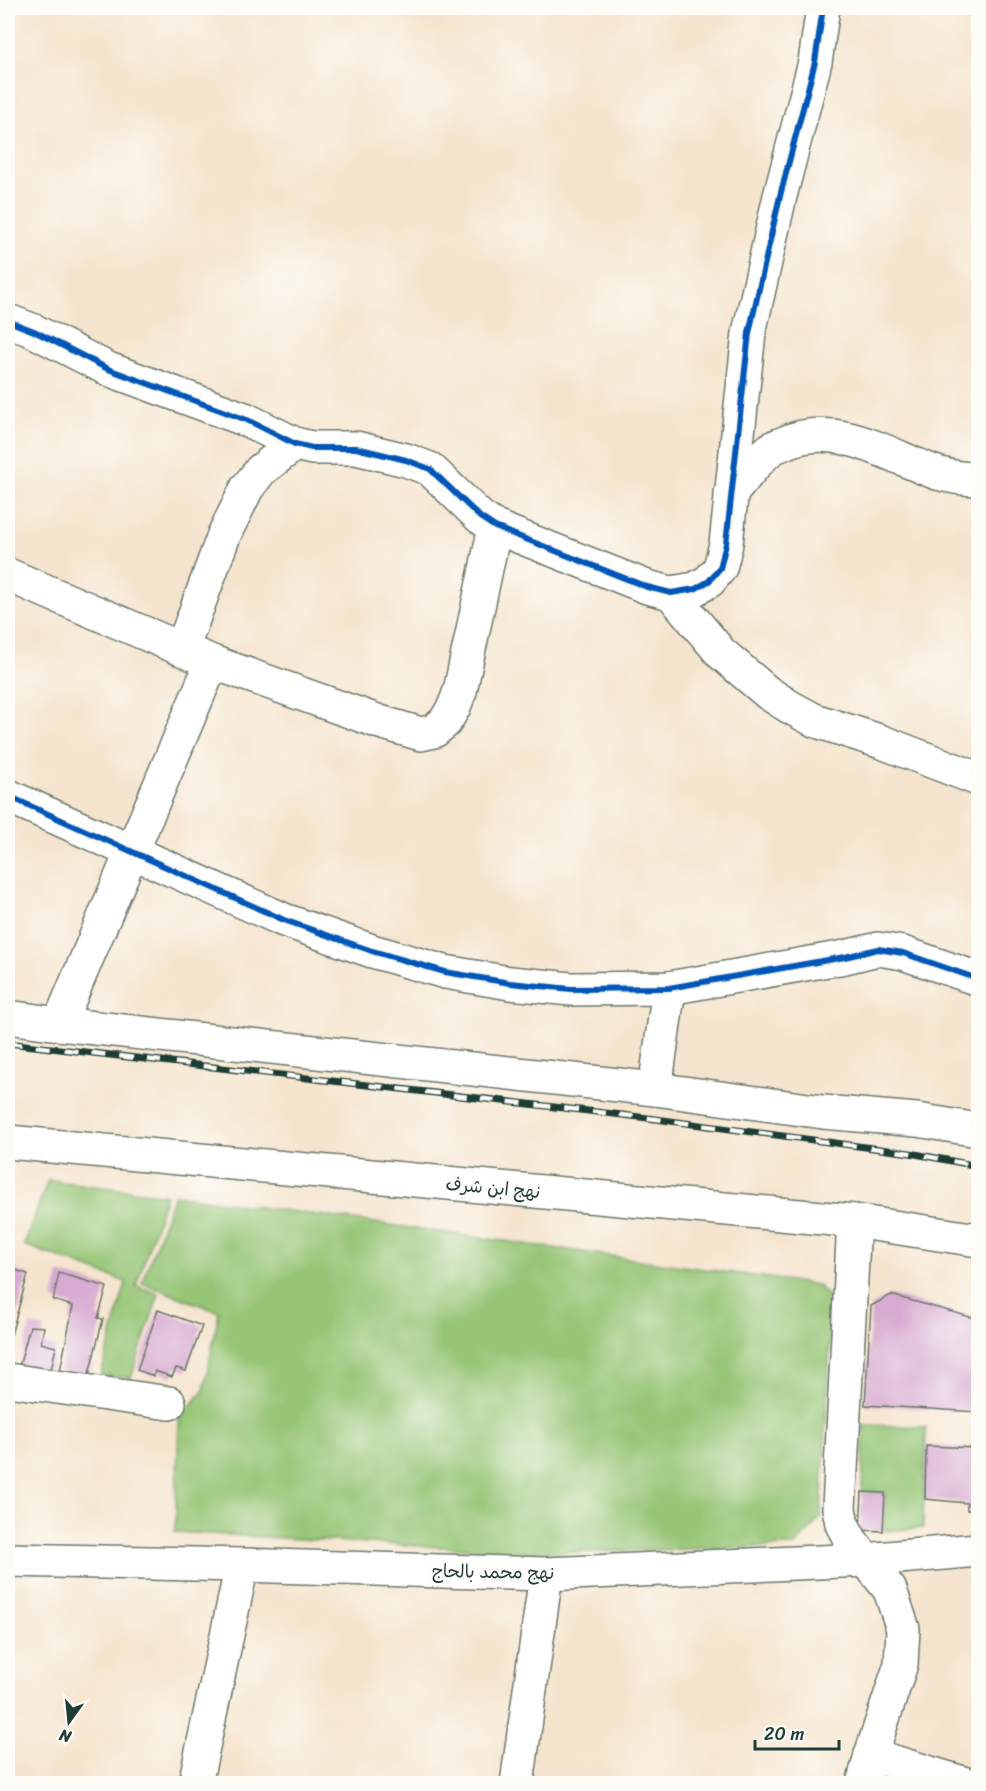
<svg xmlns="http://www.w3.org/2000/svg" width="986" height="1791" viewBox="0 0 986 1791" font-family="Sriracha,'Playpen Sans Arabic',sans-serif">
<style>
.green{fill:#95c574;stroke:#5a8154;stroke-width:1.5}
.building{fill:#d7abd1}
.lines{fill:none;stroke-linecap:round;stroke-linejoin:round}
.minor-casing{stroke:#6a776a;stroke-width:36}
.secondary-casing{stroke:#6a776a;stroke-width:36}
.minor{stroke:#fff;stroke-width:33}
.secondary{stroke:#fff;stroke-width:33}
.rail-casing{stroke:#1f3d34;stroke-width:7}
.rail{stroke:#fdfcf7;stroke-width:4.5;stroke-dasharray:14;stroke-linecap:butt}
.cycleway-casing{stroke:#fdfcf7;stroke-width:10}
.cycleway{stroke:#0057b8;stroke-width:6}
.labels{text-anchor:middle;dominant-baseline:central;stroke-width:5;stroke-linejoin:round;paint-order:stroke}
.street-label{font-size:18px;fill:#1f3d34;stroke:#fdfcf7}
</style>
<rect width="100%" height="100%" fill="#fdfcf7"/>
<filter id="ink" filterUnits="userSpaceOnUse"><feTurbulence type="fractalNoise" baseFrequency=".0167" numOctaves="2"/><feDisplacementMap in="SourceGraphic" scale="12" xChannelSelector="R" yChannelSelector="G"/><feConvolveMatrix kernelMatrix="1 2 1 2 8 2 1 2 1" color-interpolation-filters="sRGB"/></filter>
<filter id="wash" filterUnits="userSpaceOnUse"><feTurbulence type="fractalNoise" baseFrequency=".008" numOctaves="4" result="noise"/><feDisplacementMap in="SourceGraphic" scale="24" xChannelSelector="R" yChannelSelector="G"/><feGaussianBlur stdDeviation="1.35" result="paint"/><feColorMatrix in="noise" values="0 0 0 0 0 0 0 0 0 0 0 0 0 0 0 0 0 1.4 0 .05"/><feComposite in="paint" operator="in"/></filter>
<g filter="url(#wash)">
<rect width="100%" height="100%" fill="#f5e4cd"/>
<g class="green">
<polygon points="48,1180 166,1195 136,1286 159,1294 131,1378 101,1375 126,1282 24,1245"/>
<polygon points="174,1195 818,1285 832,1302 821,1517 795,1546 543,1553 175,1532 179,1419 204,1390 219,1312 142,1283"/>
<polygon points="864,1425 926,1427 923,1528 883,1531 885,1493 862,1492"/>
</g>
<g id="blocks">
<g class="building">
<polygon points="8,1268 28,1274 11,1335 8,1334"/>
<polygon points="59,1273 107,1287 98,1318 103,1319 89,1374 60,1371 73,1306 53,1300"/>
<polygon points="891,1295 978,1319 978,1412 865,1405 871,1306"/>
<polygon points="158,1310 202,1326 186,1371 176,1368 172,1377 155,1371 154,1376 137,1370"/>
<polygon points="30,1326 44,1327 41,1343 56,1347 51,1370 19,1367"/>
<polygon points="926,1446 978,1448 978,1511 967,1510 967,1503 925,1499"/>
<polygon points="862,1492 885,1493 883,1531 860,1530"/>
</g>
</g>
</g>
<g filter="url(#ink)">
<use href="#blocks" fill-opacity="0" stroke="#6a776a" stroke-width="1.5"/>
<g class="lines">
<defs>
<g id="minor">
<polyline points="8,321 34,331 108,369 247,420 295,444 312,448 356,448 406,460 430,469 480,517 495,527 647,587 671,593 695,589 709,581 720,568 726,544 749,333 780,196 815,62 823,8"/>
<path d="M731,493C744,479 756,461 771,449C775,446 780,445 784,443C836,419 889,456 937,473C951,477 965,479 978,479"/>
<polyline points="8,575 212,662 380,722 421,734 434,731 445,722 454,707 460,691 495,527"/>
<polyline points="671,593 721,653 768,693 790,707 814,720 882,742 978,779"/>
<polyline points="182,649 224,535 247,488 261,470 295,444"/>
<polyline points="8,796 284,920 372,951 445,972 510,983 571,989 669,988 845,957 878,949 903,953 978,979"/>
<polyline points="8,1017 59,1024 655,1089 823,1112 917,1120 978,1130"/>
<polyline points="59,1024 212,662"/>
<polyline points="655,1089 669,988"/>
<polyline points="854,1221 839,1508 842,1524 851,1541 890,1590 903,1629 901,1664 871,1755 863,1784"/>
<polyline points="8,1380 169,1403"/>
<polyline points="8,1560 242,1565 546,1574 865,1560 978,1550"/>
<polyline points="871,1755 966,1784"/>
<polyline points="195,1784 242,1565"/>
<polyline points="517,1784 546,1574"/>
</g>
<polyline id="secondary" points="8,1142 854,1221 978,1240"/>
</defs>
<use href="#minor" class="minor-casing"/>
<use href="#secondary" class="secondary-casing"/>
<use href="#minor" class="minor"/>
<use href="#secondary" class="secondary"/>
<defs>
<polyline id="rail" points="8,1043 648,1118 910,1153 978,1166"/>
</defs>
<use href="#rail" class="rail-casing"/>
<use href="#rail" class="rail"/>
<defs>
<g id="cycleway">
<polyline points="8,321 34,331 108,369 247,420 295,444 312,448 356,448 406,460 430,469 480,517 495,527 647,587 671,593 695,589 709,581 720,568 726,544 749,333 780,196 815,62 823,8"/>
<polyline points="8,796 284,920 372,951 445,972 510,983 571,989 669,988 845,957 878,949 903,953 978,979"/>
</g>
</defs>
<use href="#cycleway" class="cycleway-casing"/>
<use href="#cycleway" class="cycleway"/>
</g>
</g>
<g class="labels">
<g class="street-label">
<text transform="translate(493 1188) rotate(5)">نهج ابن شرف</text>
<text transform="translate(493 1572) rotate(1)">نهج محمد بالحاج</text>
</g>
</g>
<rect width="986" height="1791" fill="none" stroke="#fdfcf7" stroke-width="30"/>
<g transform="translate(69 1722) rotate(195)" stroke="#fdfcf7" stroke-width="4.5" paint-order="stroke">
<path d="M0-4.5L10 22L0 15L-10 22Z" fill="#1f3d34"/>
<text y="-9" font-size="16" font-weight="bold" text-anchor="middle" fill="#1f3d34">N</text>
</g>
<path d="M755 1740v9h84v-9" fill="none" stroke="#1f3d34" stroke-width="3"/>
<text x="764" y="1740" font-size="18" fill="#1f3d34" stroke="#fdfcf7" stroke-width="4.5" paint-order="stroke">20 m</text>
</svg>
